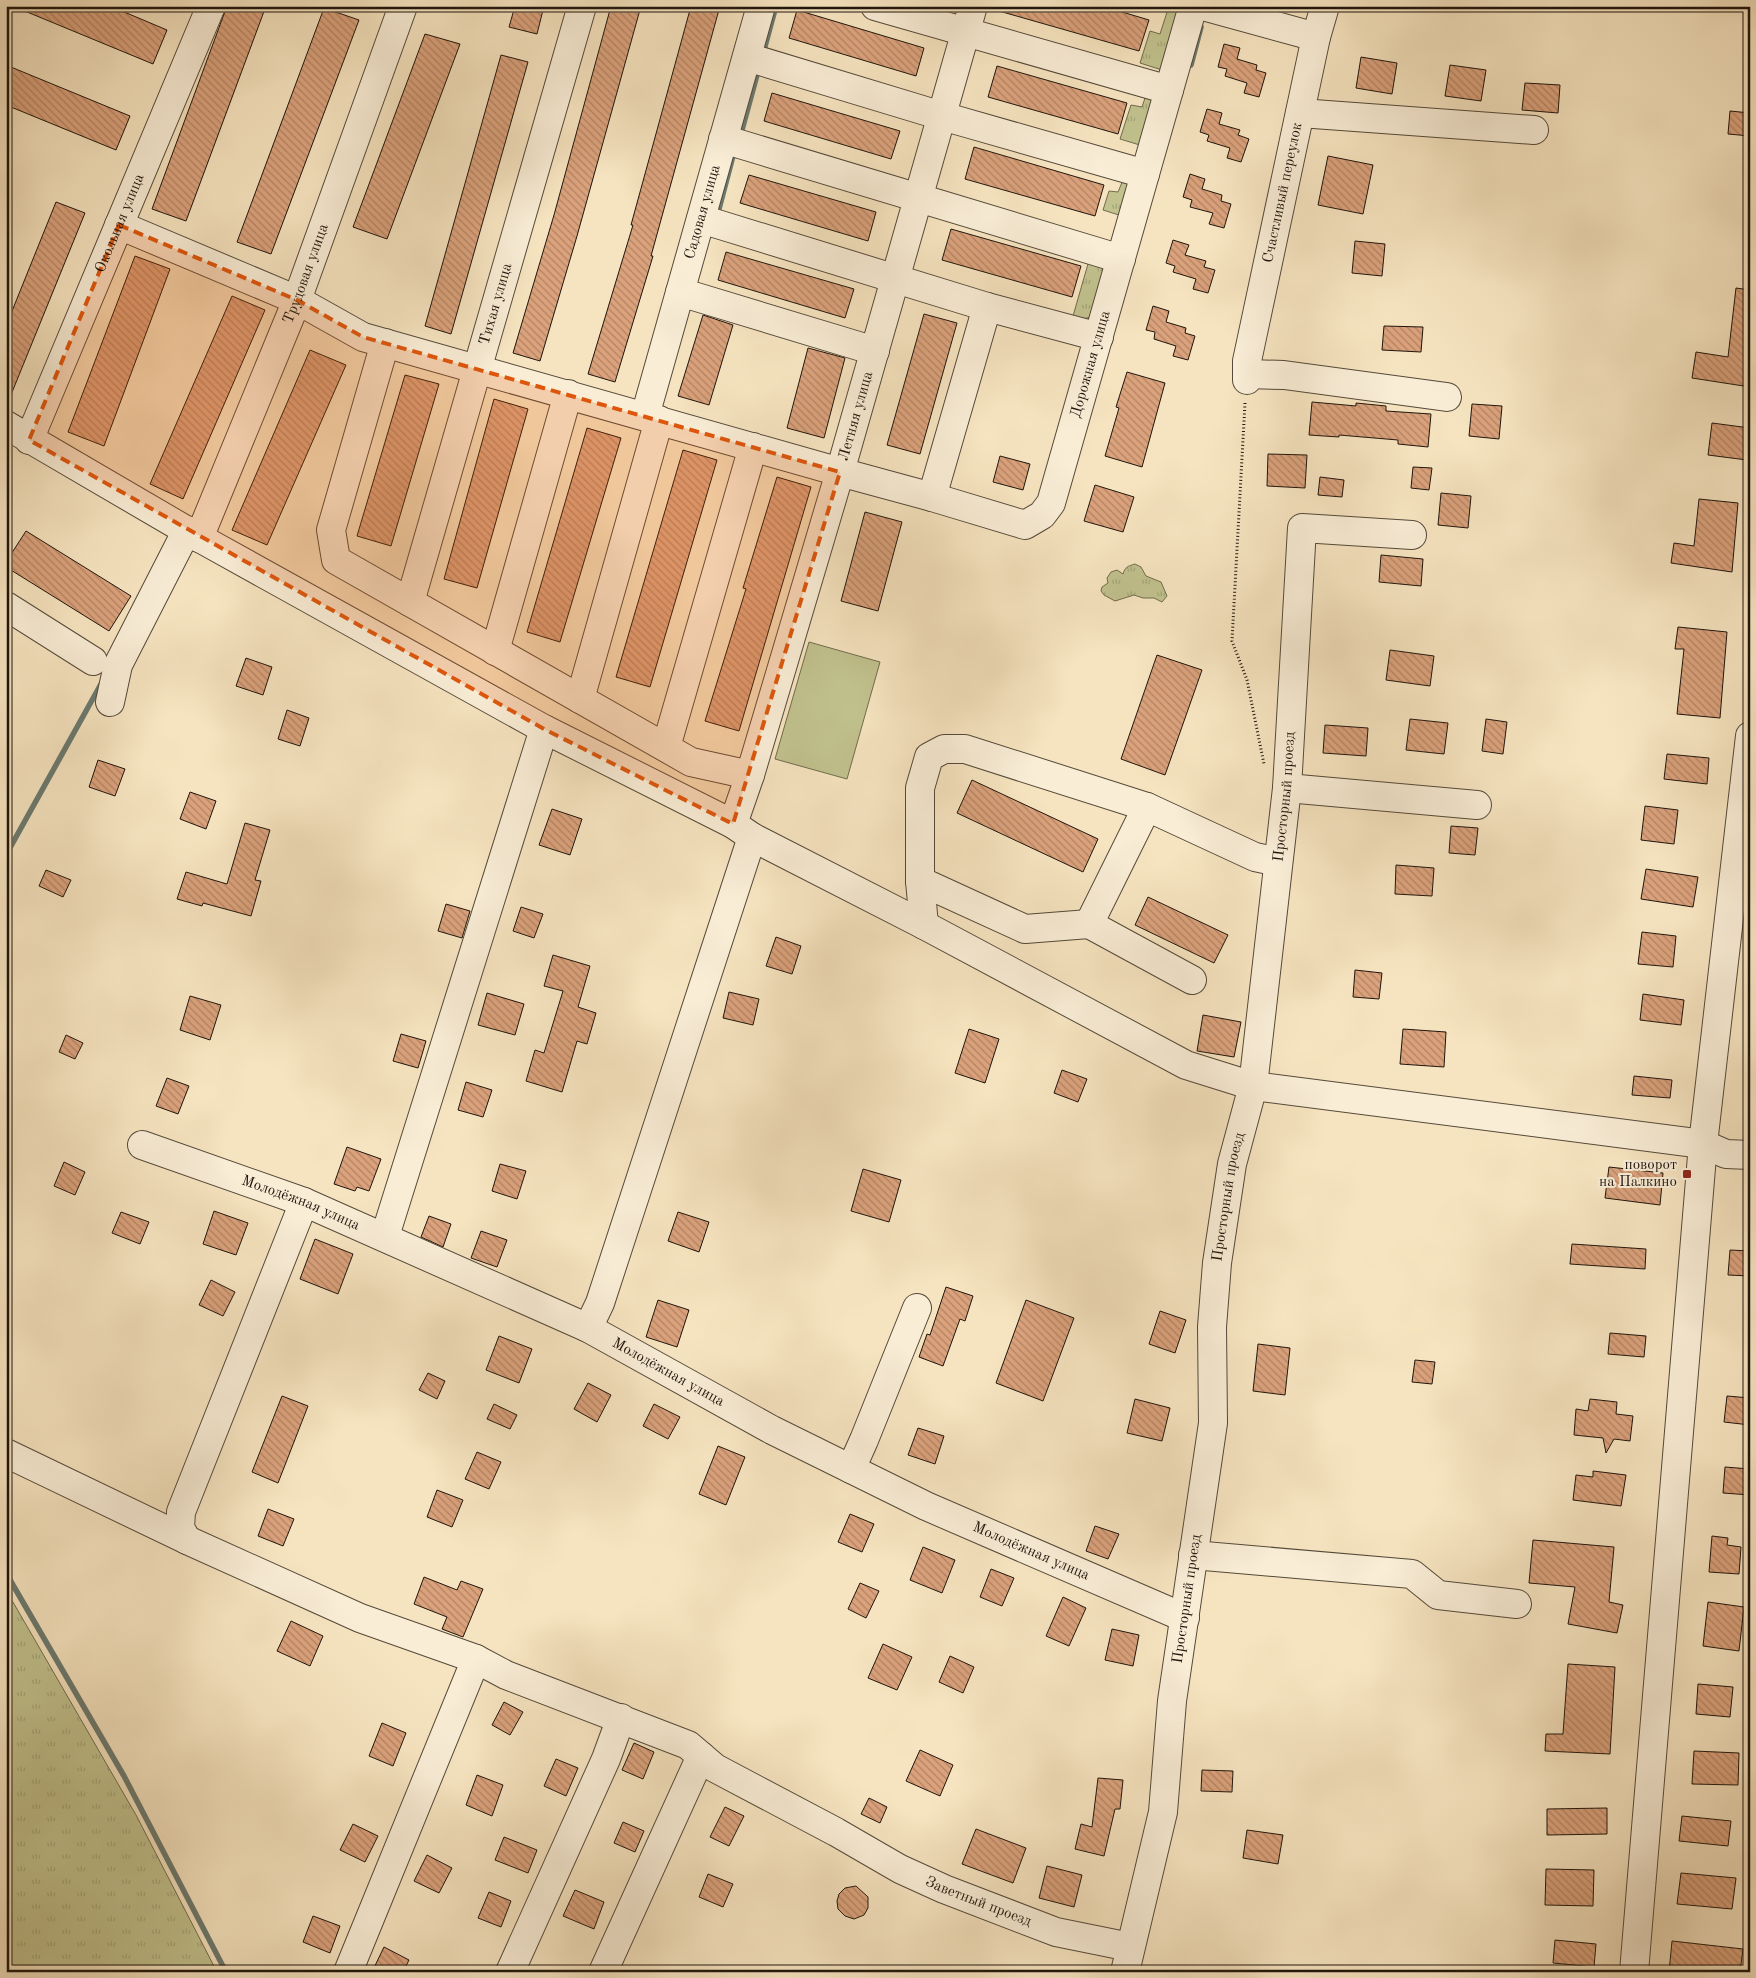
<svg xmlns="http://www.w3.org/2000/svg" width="1756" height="1978" viewBox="0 0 1756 1978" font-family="'Old Standard TT',serif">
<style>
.grass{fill:url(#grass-tufts);stroke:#706c4d}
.pitch{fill:#c1c28e;stroke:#706c4d}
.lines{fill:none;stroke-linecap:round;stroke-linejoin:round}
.stream{stroke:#6b7a70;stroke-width:5.5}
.building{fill:url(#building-back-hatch);stroke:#1f150c}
.minor-casing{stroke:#554939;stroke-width:30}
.path{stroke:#1f150c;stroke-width:3;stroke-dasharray:1 2.5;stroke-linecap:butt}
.minor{stroke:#f9edd6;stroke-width:28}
.marked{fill:#de560c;fill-opacity:0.2;stroke:#de560c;stroke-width:4;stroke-dasharray:10 6;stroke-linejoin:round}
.poi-dot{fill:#8f2418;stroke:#f9edd6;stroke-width:2}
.labels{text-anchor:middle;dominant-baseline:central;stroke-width:4;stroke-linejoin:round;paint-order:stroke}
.street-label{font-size:15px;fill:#1f150c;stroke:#f9edd6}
.poi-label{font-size:15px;fill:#1f150c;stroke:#f9edd6;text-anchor:end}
</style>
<defs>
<pattern id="grass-tufts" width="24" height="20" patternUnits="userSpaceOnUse" patternTransform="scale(1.25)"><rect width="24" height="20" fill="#c1c28e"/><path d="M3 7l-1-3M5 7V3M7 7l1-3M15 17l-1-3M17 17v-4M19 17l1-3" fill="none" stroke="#a5a679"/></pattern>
<pattern id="building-back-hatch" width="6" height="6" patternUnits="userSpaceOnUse" patternTransform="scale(1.25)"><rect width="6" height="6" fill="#dba27c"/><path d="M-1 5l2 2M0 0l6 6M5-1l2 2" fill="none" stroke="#b18364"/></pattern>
</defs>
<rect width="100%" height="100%" fill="#f6e4c0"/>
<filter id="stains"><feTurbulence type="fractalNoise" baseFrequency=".004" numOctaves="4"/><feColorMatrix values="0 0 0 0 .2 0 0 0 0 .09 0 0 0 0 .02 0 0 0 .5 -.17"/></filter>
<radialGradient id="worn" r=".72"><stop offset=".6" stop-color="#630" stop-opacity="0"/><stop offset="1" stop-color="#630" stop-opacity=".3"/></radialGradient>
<g class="grass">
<polygon points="1169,6 1180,6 1165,71 1140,63 1150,31 1160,34"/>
<polygon points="1146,95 1152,97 1155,103 1143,146 1120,139 1131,105 1142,107"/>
<polygon points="1123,180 1132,183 1122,216 1103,210 1109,191 1118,192"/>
<path d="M1090,257L1105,265L1093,315C1086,320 1081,319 1073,316Z"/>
<path d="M1135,564L1141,567L1146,576L1161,582L1167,596L1162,602L1154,598H1143L1134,595L1115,601L1104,595L1101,591L1102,587L1108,583L1107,578L1111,572L1117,570L1123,574C1125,567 1128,566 1135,564Z"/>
<polygon points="6,1590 136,1815 217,1972 6,1972"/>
</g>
<polygon class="pitch" points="809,642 880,662 847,779 775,759"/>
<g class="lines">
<g class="stream">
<polyline points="764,50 776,6"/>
<polyline points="1191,65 1201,27"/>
<polyline points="742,130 757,75"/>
<polyline points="719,209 733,156"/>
<polyline points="6,855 101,684"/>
<polyline points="6,1573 124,1776 226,1972"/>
</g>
</g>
<g class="building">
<polygon points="110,6 167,30 153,64 15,7"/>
<polygon points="227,6 266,6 186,221 152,209"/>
<polygon points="515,6 544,6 537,34 509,27"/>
<polygon points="611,6 641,6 577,236 540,361 513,353 554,215"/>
<polygon points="691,6 720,6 651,256 653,256 615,382 588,374 633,225 631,225"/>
<polygon points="1000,6 1102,6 1149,20 1139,51 999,11"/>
<polygon points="324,8 359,20 271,254 237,242"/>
<polygon points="797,10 924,48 916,76 789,38"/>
<polygon points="425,34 460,44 387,239 353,227"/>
<polygon points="1224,44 1240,48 1237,59 1257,65 1256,70 1266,73 1259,97 1244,93 1247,83 1225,76 1227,69 1218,67"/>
<polygon points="501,55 528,62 451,334 425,326"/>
<polygon points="1361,57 1397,63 1392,94 1356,88"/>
<polygon points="6,65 130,116 116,150 6,105"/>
<polygon points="1450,65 1486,70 1481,101 1445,96"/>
<polygon points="997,66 1127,103 1118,134 988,97"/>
<polygon points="1525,83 1560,85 1558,113 1522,110"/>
<polygon points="772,93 900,131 891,159 764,121"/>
<polygon points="1207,109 1222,113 1219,124 1240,130 1238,135 1249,139 1241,162 1227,158 1230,148 1207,141 1209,135 1200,132"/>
<polygon points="1730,111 1750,113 1750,136 1728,134"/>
<polygon points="974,147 1104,185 1095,216 965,179"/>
<polygon points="1328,156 1373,165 1363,214 1318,205"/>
<polygon points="1190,174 1205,179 1202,189 1222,195 1221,201 1231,204 1224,228 1209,224 1213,213 1190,207 1192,200 1183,197"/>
<polygon points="749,175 876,212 868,241 740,203"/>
<polygon points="56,202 85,213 6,407 6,326"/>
<polygon points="951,229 1081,266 1072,297 942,260"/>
<polygon points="1173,240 1189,245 1185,255 1206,261 1204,267 1215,270 1208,293 1193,289 1196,279 1173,272 1175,266 1166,263"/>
<polygon points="1355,241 1385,244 1382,276 1352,273"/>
<polygon points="726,252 854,289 845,318 718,280"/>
<polygon points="135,256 170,269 104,446 68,432"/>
<polygon points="1736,288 1750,290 1750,387 1692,378 1696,352 1728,357"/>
<polygon points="232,296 265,310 183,499 150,484"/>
<polygon points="1153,306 1169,311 1166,322 1186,328 1185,333 1195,336 1188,360 1173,356 1176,346 1154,339 1155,332 1146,330"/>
<polygon points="924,314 957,323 920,454 887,445"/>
<polygon points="703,315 733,325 709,405 678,396"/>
<polygon points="1384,326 1423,327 1421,352 1382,350"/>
<polygon points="808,348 845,358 824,438 787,428"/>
<polygon points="310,350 346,365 267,545 232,530"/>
<polygon points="1127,372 1165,383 1142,467 1105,456 1119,408 1116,407"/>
<polygon points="405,375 439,384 391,546 357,536"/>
<polygon points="494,399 528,409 477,588 444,579"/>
<polygon points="1312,402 1356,406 1356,403 1386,406 1386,411 1431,414 1428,447 1398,444 1398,440 1339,435 1339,437 1309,435"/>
<polygon points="1472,404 1502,406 1499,439 1469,436"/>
<polygon points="1712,423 1750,428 1747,460 1708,455"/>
<polygon points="587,428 621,438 560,642 527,632"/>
<polygon points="683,450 717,460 650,687 616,677"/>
<polygon points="1268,454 1307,455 1305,488 1267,486"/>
<polygon points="1000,456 1030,464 1023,490 993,482"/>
<polygon points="1413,467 1432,468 1429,490 1411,488"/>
<polygon points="777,477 811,487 739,731 705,721 746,589 743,588"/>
<polygon points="1320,477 1344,480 1342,497 1318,495"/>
<polygon points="1095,485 1134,497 1123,532 1084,521"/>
<polygon points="1441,493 1471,496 1468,528 1438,525"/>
<polygon points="1699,499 1738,503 1732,572 1671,563 1674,543 1694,546"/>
<polygon points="865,512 902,522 878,611 841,601"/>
<polygon points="26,531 131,596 109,631 6,567 6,562"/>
<polygon points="1381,555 1423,559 1421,586 1379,582"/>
<polygon points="1678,627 1727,632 1720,718 1677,714 1684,649 1675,649"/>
<polygon points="1390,650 1434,656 1430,686 1386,680"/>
<polygon points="1157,655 1202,670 1165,775 1121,759"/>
<polygon points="246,658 272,667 263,695 236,686"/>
<polygon points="287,710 309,718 300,746 278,739"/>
<polygon points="1410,719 1448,723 1444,754 1406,750"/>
<polygon points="1486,719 1507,722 1503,754 1482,751"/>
<polygon points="1325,725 1368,728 1366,756 1323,753"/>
<polygon points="1667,754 1709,758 1707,784 1664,779"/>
<polygon points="98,760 125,769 115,796 89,787"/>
<polygon points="972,780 1098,839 1083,872 957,813"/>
<polygon points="190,792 216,801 206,829 180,819"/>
<polygon points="1645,806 1678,810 1674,844 1641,840"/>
<polygon points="552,809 582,819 570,855 539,845"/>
<polygon points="245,823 270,830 255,880 261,881 251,916 203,903 202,906 177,899 186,872 227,884"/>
<polygon points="1451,826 1478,828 1475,855 1449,853"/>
<polygon points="1396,865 1434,868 1432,896 1395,894"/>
<polygon points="1646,869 1698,877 1693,907 1641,899"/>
<polygon points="46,870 71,880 63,897 39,886"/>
<polygon points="1148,897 1228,935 1214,963 1135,925"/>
<polygon points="446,904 470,911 462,938 438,931"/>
<polygon points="521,907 543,914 534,938 513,931"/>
<polygon points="1642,932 1676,936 1673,967 1638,964"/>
<polygon points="776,937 801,946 792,974 766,966"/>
<polygon points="553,955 590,966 578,1007 596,1013 587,1044 577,1041 562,1092 526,1081 535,1050 544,1053 563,991 544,986"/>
<polygon points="1355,970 1382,973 1379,999 1353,997"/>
<polygon points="729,992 759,999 753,1025 723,1018"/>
<polygon points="487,993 524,1004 515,1035 478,1025"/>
<polygon points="1643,994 1684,1000 1681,1025 1640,1020"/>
<polygon points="190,996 221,1005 210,1040 180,1030"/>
<polygon points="1203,1015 1241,1022 1234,1057 1197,1051"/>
<polygon points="969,1029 999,1039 985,1083 955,1073"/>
<polygon points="1403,1029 1446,1032 1444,1067 1400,1064"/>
<polygon points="401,1034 426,1041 418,1068 393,1061"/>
<polygon points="66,1035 83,1043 75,1059 59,1052"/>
<polygon points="1062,1070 1087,1079 1078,1102 1054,1093"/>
<polygon points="1634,1076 1672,1080 1670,1098 1632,1095"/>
<polygon points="167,1078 189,1086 178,1114 156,1106"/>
<polygon points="466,1082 492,1090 483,1117 458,1110"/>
<polygon points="347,1147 381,1159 369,1191 357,1187 355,1191 334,1184"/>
<polygon points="64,1162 85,1172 75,1195 54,1186"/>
<polygon points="500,1164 526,1171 517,1199 492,1191"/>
<polygon points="1609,1167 1663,1173 1660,1205 1605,1198"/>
<polygon points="863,1169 901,1180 889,1222 851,1211"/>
<polygon points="214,1211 248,1223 236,1255 203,1244"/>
<polygon points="121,1212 149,1222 140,1244 112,1233"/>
<polygon points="678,1212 709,1222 699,1252 668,1241"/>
<polygon points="429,1216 451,1224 443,1247 421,1237"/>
<polygon points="481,1231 507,1240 497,1267 471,1258"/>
<polygon points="315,1239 353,1254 338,1294 300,1279"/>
<polygon points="1572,1244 1646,1249 1645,1269 1570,1264"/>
<polygon points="1730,1250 1750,1251 1750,1276 1728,1275"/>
<polygon points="211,1280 235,1292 223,1316 199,1305"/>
<polygon points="946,1287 973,1296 965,1321 960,1319 943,1366 919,1357 927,1334 930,1335"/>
<polygon points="658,1300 689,1310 677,1347 646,1337"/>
<polygon points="1026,1300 1074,1318 1043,1401 996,1383"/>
<polygon points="1160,1311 1186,1320 1175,1353 1149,1344"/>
<polygon points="1610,1333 1646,1336 1644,1357 1608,1354"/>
<polygon points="499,1336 532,1349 519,1383 486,1370"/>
<polygon points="1258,1344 1290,1348 1285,1395 1253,1391"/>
<polygon points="1415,1360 1435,1362 1432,1384 1412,1382"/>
<polygon points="428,1373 445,1381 437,1399 419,1390"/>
<polygon points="588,1383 611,1395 597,1422 574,1409"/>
<polygon points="282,1396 308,1406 278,1483 252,1472"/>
<polygon points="1727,1396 1750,1398 1750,1425 1724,1422"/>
<polygon points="1135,1399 1170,1408 1162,1441 1127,1433"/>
<polygon points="1590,1399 1617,1402 1616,1414 1633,1416 1630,1441 1614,1439 1606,1453 1603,1438 1574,1435 1576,1409 1588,1411"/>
<polygon points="494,1404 517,1415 510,1429 487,1419"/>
<polygon points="654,1404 680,1417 668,1439 643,1426"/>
<polygon points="918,1428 944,1436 935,1464 908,1455"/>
<polygon points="718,1446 745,1457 726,1505 699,1494"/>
<polygon points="477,1452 501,1462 489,1489 465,1479"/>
<polygon points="1725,1467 1750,1469 1750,1495 1723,1493"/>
<polygon points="1593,1471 1626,1475 1621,1506 1573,1500 1576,1475 1593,1477"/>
<polygon points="437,1490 463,1500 452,1527 427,1517"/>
<polygon points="268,1509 294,1519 283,1546 258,1536"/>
<polygon points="850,1514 874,1524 862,1552 838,1542"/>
<polygon points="1095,1526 1119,1534 1108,1559 1086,1551"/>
<polygon points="1712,1536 1728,1538 1727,1545 1741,1547 1739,1574 1709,1572"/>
<polygon points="1533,1540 1614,1547 1609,1602 1623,1605 1617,1633 1568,1624 1575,1587 1529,1583"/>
<polygon points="923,1547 955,1560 942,1593 910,1580"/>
<polygon points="991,1569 1014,1578 1002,1606 980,1597"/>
<polygon points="424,1577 457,1590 461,1581 483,1589 463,1637 442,1629 447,1617 414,1604"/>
<polygon points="860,1583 879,1591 866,1618 848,1609"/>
<polygon points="1063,1597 1086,1608 1069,1646 1046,1636"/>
<polygon points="1708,1602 1744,1607 1739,1651 1703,1646"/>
<polygon points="291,1621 323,1636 310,1666 277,1651"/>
<polygon points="1112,1629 1139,1635 1133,1666 1105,1660"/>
<polygon points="883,1644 912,1657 897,1690 868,1678"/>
<polygon points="950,1656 974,1667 963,1693 939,1682"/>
<polygon points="1568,1664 1615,1667 1610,1754 1545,1751 1546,1734 1563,1734"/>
<polygon points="1698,1684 1733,1687 1730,1717 1696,1714"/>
<polygon points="504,1702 523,1712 510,1735 492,1725"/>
<polygon points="382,1723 406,1733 393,1766 369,1756"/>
<polygon points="634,1743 654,1752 643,1779 622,1770"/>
<polygon points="920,1750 953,1765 940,1796 906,1781"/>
<polygon points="1694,1751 1739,1753 1738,1785 1692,1784"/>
<polygon points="556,1759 578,1768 566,1796 544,1786"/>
<polygon points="1202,1770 1233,1771 1232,1792 1201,1791"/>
<polygon points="477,1775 503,1785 492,1816 466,1805"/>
<polygon points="1098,1778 1123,1780 1120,1809 1115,1809 1104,1856 1075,1849 1081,1824 1092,1827"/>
<polygon points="869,1798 887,1807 880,1823 861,1814"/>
<polygon points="725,1807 744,1816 729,1846 710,1837"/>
<polygon points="1607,1808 1607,1834 1547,1835 1547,1809"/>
<polygon points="1682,1816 1731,1821 1728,1846 1679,1841"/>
<polygon points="623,1822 644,1831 635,1852 614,1843"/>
<polygon points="353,1824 378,1836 365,1862 340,1850"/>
<polygon points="976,1829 1026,1848 1013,1883 962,1864"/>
<polygon points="1247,1830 1283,1835 1278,1864 1243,1858"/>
<polygon points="504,1837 537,1850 528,1873 495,1860"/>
<polygon points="427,1855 452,1868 439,1893 414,1881"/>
<polygon points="1047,1866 1082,1875 1074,1907 1039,1898"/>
<polygon points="1546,1869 1594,1870 1593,1906 1545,1905"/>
<polygon points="1681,1873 1736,1878 1732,1909 1677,1904"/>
<polygon points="708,1874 733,1884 723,1907 699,1897"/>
<polygon points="856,1886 868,1897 868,1908 864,1915 854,1919 845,1916 838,1909 837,1901 839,1894 845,1888"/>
<polygon points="575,1890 604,1902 594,1929 563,1916"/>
<polygon points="489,1892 511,1901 501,1927 478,1918"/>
<polygon points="313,1916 340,1926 330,1953 303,1942"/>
<polygon points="1555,1940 1596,1944 1594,1967 1553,1963"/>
<polygon points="1672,1941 1743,1949 1740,1972 1669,1972"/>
<polygon points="384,1947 409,1960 403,1972 372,1972"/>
</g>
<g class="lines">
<defs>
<g id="minor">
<polyline points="875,6 1169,90"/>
<polyline points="1203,6 1316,37"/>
<polyline points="747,57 942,116 1145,174"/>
<polyline points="1300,113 1534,130"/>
<polyline points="723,139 1121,259"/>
<polyline points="701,219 987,307 1099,337"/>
<path id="s1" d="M119,225L297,300L363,337L840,472L932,497L1025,525L1042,515L1051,503L1193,6"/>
<polyline points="680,292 875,351"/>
<polyline points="385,343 331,530 336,560 691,762 750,775"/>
<polyline points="1247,374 1284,375 1447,397"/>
<path id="s2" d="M1247,380V361L1316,37L1325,6"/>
<path id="s3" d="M645,416L761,6"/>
<polyline points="6,425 196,536 544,729 733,824 752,837 924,925 1186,1065 1253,1086 1703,1144 1726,1154 1750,1155"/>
<path id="s4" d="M29,440L211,6"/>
<polyline points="932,497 987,307"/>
<path id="s5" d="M199,538L297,300L403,6"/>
<path id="s6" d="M410,602L582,6"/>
<polyline points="6,606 93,661"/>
<polyline points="495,651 568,394"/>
<polyline points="580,699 659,420"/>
<polyline points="110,702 118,665 187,530"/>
<polyline points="666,747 753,447"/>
<polyline points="1287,788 1477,805"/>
<path id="s7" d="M733,824L750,775L840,472L973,6"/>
<polyline points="920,881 1025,929 1089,924"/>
<polyline points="924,925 920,881 920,788 929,757 944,749 965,749 1147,807"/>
<polyline points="1192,980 1089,924 1147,807 1255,857 1278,862"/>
<path id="s8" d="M142,1145L304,1202L588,1328L772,1430L926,1506L1185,1618"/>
<polyline points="385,1236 544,729"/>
<polyline points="588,1328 600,1303 752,837"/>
<path id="s9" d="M6,1453L187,1540L360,1618L476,1659L506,1675L688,1745L715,1768L836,1832L900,1869L944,1889L1056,1932L1130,1947"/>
<polyline points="851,1469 864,1440 917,1308"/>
<polyline points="187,1540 180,1528 181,1512 304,1202"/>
<polyline points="1193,1555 1412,1574 1438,1595 1517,1604"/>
<polyline points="348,1972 476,1659"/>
<polyline points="510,1972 606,1759 621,1718"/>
<polyline points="603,1972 701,1756"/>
<path id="s10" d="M1125,1972L1163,1812L1172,1701L1213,1423L1212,1327L1217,1263L1232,1164L1253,1086L1287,788L1302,528L1412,535"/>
<polyline points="1634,1972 1703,1144 1750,736"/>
</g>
</defs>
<use href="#minor" class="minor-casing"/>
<polyline class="path" points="1245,403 1232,641 1247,680 1264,764"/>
<use href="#minor" class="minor"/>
</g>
<path class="marked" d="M119,225L297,300L363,337L840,472L733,824L544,729L29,440Z"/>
<rect class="poi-dot" x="1682" y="1169" width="10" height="10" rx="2.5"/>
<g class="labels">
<g class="street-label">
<text stroke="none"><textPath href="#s2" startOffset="191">Счастливый переулок</textPath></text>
<text stroke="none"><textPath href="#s3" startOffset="212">Садовая улица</textPath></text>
<text stroke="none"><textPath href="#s4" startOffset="235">Окольная улица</textPath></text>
<text stroke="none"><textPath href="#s5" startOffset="285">Трудовая улица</textPath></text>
<text stroke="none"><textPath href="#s6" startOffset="310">Тихая улица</textPath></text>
<text stroke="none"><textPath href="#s1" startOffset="1136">Дорожная улица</textPath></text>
<text stroke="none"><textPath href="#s7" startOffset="426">Летняя улица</textPath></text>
<text stroke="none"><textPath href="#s10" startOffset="1189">Просторный проезд</textPath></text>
<text stroke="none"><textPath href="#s10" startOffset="784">Просторный проезд</textPath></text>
<text stroke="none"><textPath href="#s8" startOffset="169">Молодёжная улица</textPath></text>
<text stroke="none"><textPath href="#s8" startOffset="574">Молодёжная улица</textPath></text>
<text stroke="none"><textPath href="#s8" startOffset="979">Молодёжная улица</textPath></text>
<text stroke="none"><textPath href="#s10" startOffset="379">Просторный проезд</textPath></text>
<text stroke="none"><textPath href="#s9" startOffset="1074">Заветный проезд</textPath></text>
</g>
<g class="poi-label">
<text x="1677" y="1165">поворот<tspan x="1677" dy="17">на Палкино</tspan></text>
</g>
</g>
<rect width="1756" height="1978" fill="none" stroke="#f6e4c0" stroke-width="25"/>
<rect x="8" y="8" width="1741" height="1963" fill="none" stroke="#1f150c" stroke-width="2.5"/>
<rect x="12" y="12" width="1731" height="1953" fill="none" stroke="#1f150c"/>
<rect width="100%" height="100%" filter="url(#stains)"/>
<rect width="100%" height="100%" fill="url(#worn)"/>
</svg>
